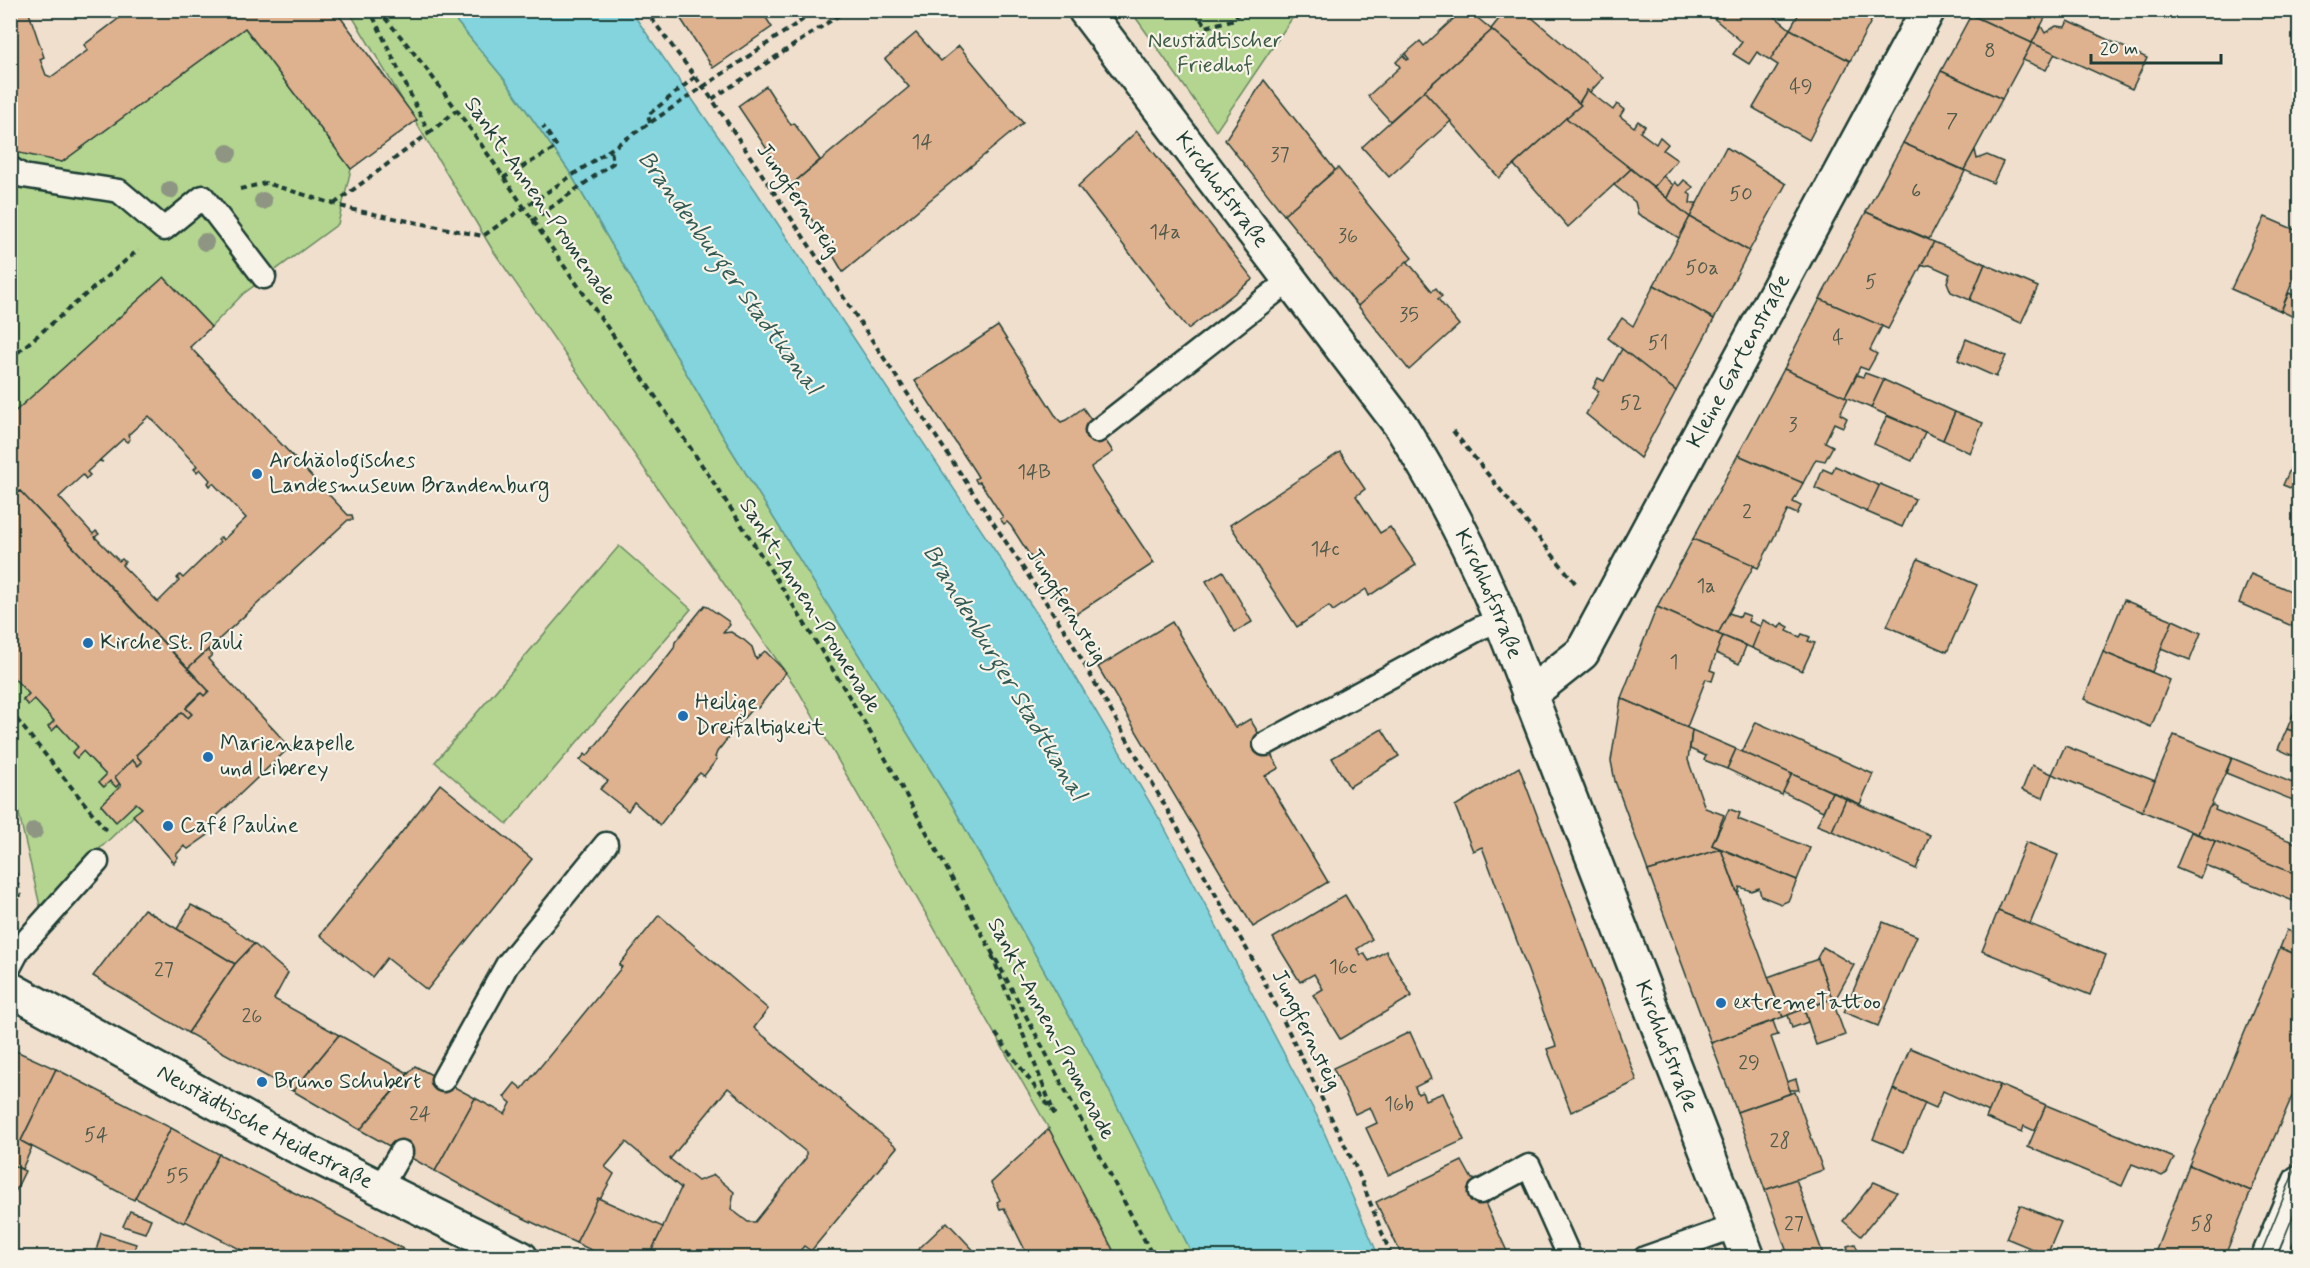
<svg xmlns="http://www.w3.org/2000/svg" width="2310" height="1268" viewBox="0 0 2310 1268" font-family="Mynerve,sans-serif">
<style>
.green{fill:#b3d58f;stroke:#698962;stroke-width:1.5}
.water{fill:#83d4dd;stroke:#5b9899;stroke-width:1.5}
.building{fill:#deb18f;stroke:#1f3d34;stroke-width:1.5;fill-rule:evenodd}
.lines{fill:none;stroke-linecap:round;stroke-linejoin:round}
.lane-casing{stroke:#1f3d34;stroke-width:27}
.street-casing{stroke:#1f3d34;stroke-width:38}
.path{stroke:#1f3d34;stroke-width:4;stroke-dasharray:6 4.5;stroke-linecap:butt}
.lane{stroke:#f7f3e8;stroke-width:22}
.street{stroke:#f7f3e8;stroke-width:33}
.tram{stroke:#1f3d34;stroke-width:1.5}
.path-bridge{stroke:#1f3d34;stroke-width:4;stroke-dasharray:6 4.5;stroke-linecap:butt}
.tree{fill:#8e9683}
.poi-dot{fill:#1f6fb2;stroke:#f7f3e8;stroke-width:2}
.labels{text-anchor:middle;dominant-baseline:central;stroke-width:4.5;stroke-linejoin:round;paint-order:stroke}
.number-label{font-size:20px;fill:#4f5a4b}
.park-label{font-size:22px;fill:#3d5b46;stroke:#f7f3e8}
.street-label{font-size:22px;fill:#1f3d34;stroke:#f7f3e8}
.poi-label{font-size:22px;fill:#1f3d34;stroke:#f7f3e8;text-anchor:start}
.water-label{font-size:24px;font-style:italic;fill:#335b56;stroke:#f7f3e8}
</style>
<rect width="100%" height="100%" fill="#f0dfcd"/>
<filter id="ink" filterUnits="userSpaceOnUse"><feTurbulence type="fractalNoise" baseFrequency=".0167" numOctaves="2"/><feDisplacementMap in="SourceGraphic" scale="12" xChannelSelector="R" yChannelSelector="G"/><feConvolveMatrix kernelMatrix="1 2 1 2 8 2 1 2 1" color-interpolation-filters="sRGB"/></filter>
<g filter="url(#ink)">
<g class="green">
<polygon points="349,11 448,11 505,80 569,171 724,438 951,803 1090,1053 1194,1257 1116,1257 1049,1129 799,692 492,249"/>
<polygon points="1131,11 1297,11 1216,131"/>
<polygon points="245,28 351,169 338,224 243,294 211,327 164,277 11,416 11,151 62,162"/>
<polygon points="619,546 691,609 507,824 435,762"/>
<polygon points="10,674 29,694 23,700 34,699 54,721 48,727 52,731 58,725 78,747 73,754 77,758 83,751 106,775 99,782 103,787 110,781 116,787 121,786 101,805 115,821 136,803 142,808 40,906 11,779 11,728 18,720 11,711"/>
</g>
<polygon class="water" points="448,11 631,11 756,191 1049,632 1162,823 1317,1116 1379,1257 1194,1257 1090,1053 951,803 724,438 569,171 505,80"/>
<g class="building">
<polygon points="23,10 28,10 44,57 40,59 46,75 51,77 88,50 84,45 130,10 335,10 417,120 351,169 245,28 62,162 10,151 10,15"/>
<polygon points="675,10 761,10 772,27 713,68"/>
<polygon points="1463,10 1468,10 1492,30 1390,121 1368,96 1400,67 1396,62 1403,55 1407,60 1409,59 1405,54 1420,41 1424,46"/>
<polygon points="1506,10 1523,10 1603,78 1590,92 1587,90 1579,103 1491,29"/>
<polygon points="1716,10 1767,10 1790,29 1770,60 1757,52 1749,64 1733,54 1742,42 1711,16"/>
<polygon points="1801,10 1877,10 1850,61 1790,29"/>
<polygon points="1973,10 2049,10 2032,43 1971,15"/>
<polygon points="1971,15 2032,43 2002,99 1941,71"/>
<polygon points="2068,21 2147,58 2132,89 2032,43 2041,26 2045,33 2056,26 2065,27"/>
<polygon points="1790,29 1850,61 1809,140 1753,108 1778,65 1770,60"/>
<polygon points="1492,30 1581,105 1499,178 1424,91"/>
<polygon points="916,33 941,61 959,46 1023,123 843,272 791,185 909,87 885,59"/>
<polygon points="2032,43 2055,53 2046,70 2023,60"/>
<polygon points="1941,71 2002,99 1964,170 1903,143"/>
<polygon points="1264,80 1335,170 1284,215 1225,140"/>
<polygon points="766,86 791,125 794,123 820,160 791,185 738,106"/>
<polygon points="1587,90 1613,110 1617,104 1624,110 1620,116 1634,127 1638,121 1645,126 1640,132 1656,144 1660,137 1668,144 1663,150 1677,160 1654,187 1566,118 1581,105 1579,103"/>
<polygon points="1424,91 1451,121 1389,177 1362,147"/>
<polygon points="1566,118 1631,169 1568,227 1514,165"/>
<polygon points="1137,131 1253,279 1188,329 1078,186"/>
<polygon points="1903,143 1965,171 1929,239 1866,212"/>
<polygon points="1726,147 1786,184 1749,251 1690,217"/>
<polygon points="1975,150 1977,159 1987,155 2003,162 1993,183 1964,170"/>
<polygon points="1338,168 1412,258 1358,306 1284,215"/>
<polygon points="1631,169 1690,217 1679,238 1638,214 1635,202 1614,185"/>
<polygon points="1663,176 1673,185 1667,198 1654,187"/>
<polygon points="1684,180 1693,187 1688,193 1691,195 1690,203 1697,203 1690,217 1667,198 1675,182 1679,186"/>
<polygon points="1866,212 1934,242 1888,329 1820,299"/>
<polygon points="1690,217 1749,251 1714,319 1654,285"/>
<polygon points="2265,217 2300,232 2300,262 2281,311 2231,289"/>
<polygon points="1934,242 1985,264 1970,300 1951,292 1947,282 1950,274 1930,265 1921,266"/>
<polygon points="1407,261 1432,291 1436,288 1442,296 1438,299 1459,325 1409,370 1358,306"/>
<polygon points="1985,264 2038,287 2021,323 1970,300"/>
<path d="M164,277L211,327L190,347L348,515H352L353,520H348L188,668L20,491L10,501V416ZM149,416L197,466L194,469L197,472L200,469L210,480L208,483L210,486L213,483L246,518L223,540L221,537L218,540L220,542L183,578L180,575L177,578L179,581L158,602L122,565L125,562L122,559L119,561L95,537L99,534L96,531L93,534L59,497L83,475L86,479L90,475L87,472L99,461L103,462L100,460L123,439L127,442L130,439L128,435Z"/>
<polygon points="1654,285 1714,319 1676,391 1608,338 1622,318 1633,326"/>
<polygon points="2289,293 2300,298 2300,320 2281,311"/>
<polygon points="1820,299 1882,326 1870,350 1877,354 1868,370 1860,367 1845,397 1784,369"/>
<polygon points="998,326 1057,418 1061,422 1066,420 1083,408 1110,447 1113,452 1091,467 1093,472 1154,563 1070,618 1011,526 1007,522 1004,524 1000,519 1003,517 980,482 977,483 975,479 978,477 975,472 915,381"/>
<polygon points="1966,339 2006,356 1996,377 1958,360"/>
<polygon points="1622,349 1676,391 1640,458 1586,414 1599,391 1593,388 1598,378 1604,381"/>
<polygon points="1784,369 1848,398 1840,414 1847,418 1843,427 1834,423 1825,442 1833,446 1825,461 1816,459 1803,483 1738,455"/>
<polygon points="1865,373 1884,380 1871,408 1845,397 1857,375 1863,377"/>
<polygon points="1884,380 1955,412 1943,440 1871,408"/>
<polygon points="1955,412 1983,423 1970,453 1943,440"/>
<polygon points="1887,416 1925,432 1912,461 1874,444"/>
<polygon points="2300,447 2300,492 2283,485"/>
<polygon points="1340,452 1365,489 1356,496 1380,533 1390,527 1416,565 1369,596 1366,589 1333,611 1329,606 1297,627 1230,525"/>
<polygon points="1738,455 1803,483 1793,502 1801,506 1797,514 1788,510 1758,568 1693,539"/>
<polygon points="1835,466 1880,486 1867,512 1815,488 1823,469 1832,473"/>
<polygon points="1880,484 1915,499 1902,527 1867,512"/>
<polygon points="20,491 209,691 204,696 201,693 186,708 192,714 188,718 182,712 136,755 142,762 138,766 132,760 115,777 120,783 116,787 110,781 104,787 99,782 106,775 83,751 77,758 72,753 78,747 58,725 52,731 48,727 54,721 34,699 28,705 23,700 29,694 10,674 10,501"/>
<polygon points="1693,539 1754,565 1718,634 1657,607"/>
<polygon points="1918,559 1977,585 1947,652 1887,626"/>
<polygon points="1223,571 1252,622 1235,632 1206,581"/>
<polygon points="2251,574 2300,595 2300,610 2292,626 2239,603"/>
<polygon points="2124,600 2173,620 2152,672 2103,652"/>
<polygon points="705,605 728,621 730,625 723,633 731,632 744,640 752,647 756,659 765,651 786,672 758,708 751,710 743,719 717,752 715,757 717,759 704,776 700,773 697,776 660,825 634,802 628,811 600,789 608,781 580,760 585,754 587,756 657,670 674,648 675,642"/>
<polygon points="1657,607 1723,636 1710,670 1715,672 1712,681 1706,679 1687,727 1621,698"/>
<polygon points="2300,610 2300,629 2292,626"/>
<polygon points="1729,613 1740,617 1742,613 1750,616 1748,621 1762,627 1752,648 1718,634"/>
<polygon points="1763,620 1779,628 1782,623 1789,627 1787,631 1800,637 1802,634 1810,637 1808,641 1815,643 1802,671 1752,648"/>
<polygon points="2173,620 2201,633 2190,660 2161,648"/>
<polygon points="1172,622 1235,728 1250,719 1265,744 1279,768 1265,776 1328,882 1253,927 1098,667"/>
<polygon points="1723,636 1746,646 1739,664 1716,653"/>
<polygon points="208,650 212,655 208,659 290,747 203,829 208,835 188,849 184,846 176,855 178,857 174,863 133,815 142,808 136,803 116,822 101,805 121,786 115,777 132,760 138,766 142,762 136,755 182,712 188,718 192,714 186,708 201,693 204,696 209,691 188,668"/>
<polygon points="2103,652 2170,680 2151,727 2084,699"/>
<polygon points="1621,698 1692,730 1688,760 1705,808 1724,815 1712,845 1721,849 1648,871 1615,781 1611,761"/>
<polygon points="2298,702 2300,702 2300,734 2287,729"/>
<polygon points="1756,722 1873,774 1860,804 1742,752"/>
<polygon points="1382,729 1399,756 1349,787 1332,758"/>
<polygon points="2287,729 2300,734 2300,759 2278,749"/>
<polygon points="1692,730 1736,749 1727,769 1704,760 1706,756 1690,749"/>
<polygon points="2174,735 2232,758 2198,834 2142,811"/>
<polygon points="2065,746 2155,781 2142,811 2052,774"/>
<polygon points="1736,749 1792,774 1782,795 1727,769"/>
<polygon points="2232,758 2300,786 2300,803 2226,773"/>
<polygon points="2032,765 2052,774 2043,798 2022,790"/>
<polygon points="1519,767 1637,1081 1571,1112 1547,1049 1556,1046 1482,847 1473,851 1455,806"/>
<polygon points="1792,774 1832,792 1823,811 1783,792"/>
<polygon points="440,784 532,859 427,990 387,958 372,977 320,935"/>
<polygon points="1832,792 1846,799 1832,831 1817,825"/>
<polygon points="1846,799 1930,835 1916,869 1832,831"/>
<polygon points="2213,805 2216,807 2215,810 2300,845 2300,876 2198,834 2209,808"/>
<polygon points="1729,809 1740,813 1738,819 1810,848 1797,880 1712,845"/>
<polygon points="2191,832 2215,841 2200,878 2176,868"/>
<polygon points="2215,841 2300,876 2293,901 2205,865"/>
<polygon points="2026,842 2058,855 2030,924 1998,911"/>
<polygon points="1721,849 1783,1017 1711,1043 1648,871"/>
<polygon points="1721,849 1797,880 1788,901 1781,904 1761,896 1759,888 1751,891 1740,887 1738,894"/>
<polygon points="1345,895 1372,939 1357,949 1361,955 1364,953 1369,961 1386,951 1412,996 1340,1039 1313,995 1323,989 1314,974 1300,982 1273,938"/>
<polygon points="191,905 223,921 254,944 235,964 177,929"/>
<polygon points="144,909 235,964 188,1033 93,976"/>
<polygon points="1998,911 2106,955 2090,995 1982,951"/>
<path d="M659,915L768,1009L754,1028L897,1147L811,1251L804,1246L799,1252L807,1253L813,1258H648L681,1188L626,1142L605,1167L614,1174L576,1243L504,1209L435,1171L475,1098L505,1114L511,1103L504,1097L515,1083L522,1089L622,967L619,965ZM728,1088L806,1152V1158L755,1222H748L731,1209L734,1192L714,1175L698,1181L670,1159Z"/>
<polygon points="2300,921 2300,956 2280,948 2287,930 2294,933"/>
<polygon points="1883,922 1917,936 1878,1026 1844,1012"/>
<polygon points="254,944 288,973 274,999 339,1035 293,1091 188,1033 235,964"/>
<polygon points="1823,947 1854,965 1836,998 1832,999 1818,959 1816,960"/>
<polygon points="2280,948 2300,956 2300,1078 2251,1191 2189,1165"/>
<polygon points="1818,959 1832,999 1783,1017 1768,977"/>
<polygon points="1832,999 1845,1035 1816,1045 1804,1009"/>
<polygon points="1804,1009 1808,1022 1792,1028 1788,1015"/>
<polygon points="1773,1021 1778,1035 1771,1037 1791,1093 1737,1112 1711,1043"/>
<polygon points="1410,1032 1431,1079 1415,1087 1418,1094 1422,1092 1425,1100 1443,1093 1464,1140 1388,1175 1366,1128 1377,1123 1370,1107 1355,1114 1333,1068"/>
<polygon points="339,1035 408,1073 360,1130 293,1091"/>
<polygon points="1910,1048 2000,1085 1989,1112 1943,1091 1936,1108 1893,1089"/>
<polygon points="16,1051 56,1069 21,1141 32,1147 22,1169 10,1164 10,1053"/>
<polygon points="415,1066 475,1098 435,1171 360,1130"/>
<polygon points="56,1069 171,1128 134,1200 21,1141"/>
<polygon points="1796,1079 1799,1090 1790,1090 1787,1082"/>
<polygon points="2000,1085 2046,1105 2035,1131 2024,1126 2022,1132 1986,1118"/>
<polygon points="1893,1089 1925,1103 1904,1152 1873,1139"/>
<polygon points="1795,1092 1823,1170 1765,1190 1737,1112"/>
<polygon points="2046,1105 2174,1158 2167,1173 2162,1176 2132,1164 2122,1186 2028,1147"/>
<polygon points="171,1128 219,1154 184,1223 135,1198"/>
<polygon points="1049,1129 1113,1250 1106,1258 1029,1258 1004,1208 1000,1209 997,1202 1000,1200 991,1183"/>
<polygon points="219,1154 293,1192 421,1258 257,1258 185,1221"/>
<polygon points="1462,1161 1472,1179 1474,1179 1510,1258 1403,1258 1376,1202"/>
<polygon points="10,1164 25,1171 10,1202"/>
<polygon points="2189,1165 2251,1191 2224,1258 2153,1258"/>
<polygon points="1796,1179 1824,1257 1822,1258 1789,1258 1765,1190"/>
<polygon points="1874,1182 1897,1192 1861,1236 1843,1221"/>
<polygon points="598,1198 663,1227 648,1258 608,1258 576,1243"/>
<polygon points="2020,1205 2061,1222 2047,1255 2006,1238"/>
<polygon points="130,1211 151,1219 145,1233 123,1226"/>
<polygon points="947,1222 981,1258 910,1258 910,1257"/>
<polygon points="101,1233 136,1244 132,1258 94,1258"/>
<polygon points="1855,1244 1861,1258 1824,1258 1848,1249 1847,1246"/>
</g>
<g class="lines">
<defs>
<g id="lane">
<polyline points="10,168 23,176 119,191 164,229 203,197 264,277"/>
<polyline points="1097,431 1291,279"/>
<polyline points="1265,744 1480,628 1501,620"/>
<polyline points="10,966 19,949 97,862"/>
<polyline points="443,1080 507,965 606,844"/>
<polyline points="380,1188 401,1152"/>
<polyline points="1480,1192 1529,1166 1570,1258"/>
<polyline points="1645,1258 1736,1226"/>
</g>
<g id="street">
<path id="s1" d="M1085,10L1401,426C1441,492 1472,548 1501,620L1748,1258"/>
<path id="s2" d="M1529,695L1582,653L1928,10"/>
<path id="s3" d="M10,989L290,1143L521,1258"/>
<polyline points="2268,1258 2300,1182"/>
</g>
</defs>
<use href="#lane" class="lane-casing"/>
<use href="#street" class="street-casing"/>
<g class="path">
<path d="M378,10C450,92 507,184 569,273C682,432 791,594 888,763C980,926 1066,1092 1154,1258"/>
<polyline points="645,10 712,99 1067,634 1258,969 1358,1172 1392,1258"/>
<polyline points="1195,10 1206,27 1235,19 1240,10"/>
<polyline points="712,99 847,10"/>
<polyline points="650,123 648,115 695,77"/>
<polyline points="429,133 457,110"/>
<polyline points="503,178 557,147 543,126"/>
<polyline points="240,189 266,183 354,210 483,236 503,222"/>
<polyline points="334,204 429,133 370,10"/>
<polyline points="532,221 613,163 611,150"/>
<polyline points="10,359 138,250"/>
<polyline points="1453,431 1576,584"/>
<polyline points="10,711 106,830"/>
<polyline points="10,728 18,720"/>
<polyline points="10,842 20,897"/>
<polyline points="992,955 1054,1113 993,1030"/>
</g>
<use href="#lane" class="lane"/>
<use href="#street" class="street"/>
<g class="tram">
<polyline points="2259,1258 2300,1157"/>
<polyline points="2276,1258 2300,1199"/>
</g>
<polyline class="path-bridge" points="503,222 817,10"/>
</g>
<g class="tree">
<circle cx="228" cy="153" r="9"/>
<circle cx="170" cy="190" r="9"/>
<circle cx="263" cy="201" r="9"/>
<circle cx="205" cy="242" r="9"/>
<circle cx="34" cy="831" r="9"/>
</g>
</g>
<g class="poi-dot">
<circle cx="257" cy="474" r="6"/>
<circle cx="88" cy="643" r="6"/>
<circle cx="683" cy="716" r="6"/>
<circle cx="208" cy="757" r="6"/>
<circle cx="168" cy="826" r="6"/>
<circle cx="1721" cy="1003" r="6"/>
<circle cx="262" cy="1082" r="6"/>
</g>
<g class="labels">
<g class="number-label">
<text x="1990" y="51">8</text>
<text x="1801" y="87">49</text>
<text x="1952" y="121">7</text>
<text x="922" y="142">14</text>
<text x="1280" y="155">37</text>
<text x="1916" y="191">6</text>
<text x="1741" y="194">50</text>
<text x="1165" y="232">14a</text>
<text x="1348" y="236">36</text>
<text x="1702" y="268">50a</text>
<text x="1871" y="282">5</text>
<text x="1409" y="315">35</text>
<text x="1838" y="338">4</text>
<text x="1658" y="343">51</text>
<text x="1631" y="403">52</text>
<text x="1793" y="425">3</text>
<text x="1034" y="472">14B</text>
<text x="1747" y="512">2</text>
<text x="1325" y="549">14c</text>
<text x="1706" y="586">1a</text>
<text x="1674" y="662">1</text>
<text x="1343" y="967">16c</text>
<text x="164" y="970">27</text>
<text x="252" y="1016">26</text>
<text x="1749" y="1063">29</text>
<text x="1399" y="1104">16b</text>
<text x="420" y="1114">24</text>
<text x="96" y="1135">54</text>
<text x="1780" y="1141">28</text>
<text x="177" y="1176">55</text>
<text x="1794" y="1224">27</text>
<text x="2202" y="1224">58</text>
</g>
<g class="park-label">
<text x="1215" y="41">Neustädtischer<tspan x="1215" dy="25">Friedhof</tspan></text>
</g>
<g class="street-label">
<text stroke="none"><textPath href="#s1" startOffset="226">Kirchhofstraße</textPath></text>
<text transform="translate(798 200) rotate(56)">Jungfernsteig</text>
<text transform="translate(540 201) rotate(55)">Sankt-Annen-Promenade</text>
<text stroke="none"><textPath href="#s2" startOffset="399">Kleine Gartenstraße</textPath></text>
<text stroke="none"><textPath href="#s1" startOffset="712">Kirchhofstraße</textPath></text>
<text transform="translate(810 606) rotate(58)">Sankt-Annen-Promenade</text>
<text transform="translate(1066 606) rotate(58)">Jungfernsteig</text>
<text transform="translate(1051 1029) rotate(62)">Sankt-Annen-Promenade</text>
<text transform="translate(1306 1030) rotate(64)">Jungfernsteig</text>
<text stroke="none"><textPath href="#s1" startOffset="1198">Kirchhofstraße</textPath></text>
<text stroke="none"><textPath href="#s3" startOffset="290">Neustädtische Heidestraße</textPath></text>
</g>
<g class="poi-label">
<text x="269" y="461">Archäologisches<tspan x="269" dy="25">Landesmuseum Brandenburg</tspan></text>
<text x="100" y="643">Kirche St. Pauli</text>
<text x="695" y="703">Heilige<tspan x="695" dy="25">Dreifaltigkeit</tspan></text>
<text x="220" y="744">Marienkapelle<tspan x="220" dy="25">und Liberey</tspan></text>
<text x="180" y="826">Café Pauline</text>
<text x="1733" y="1003">extremeTattoo</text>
<text x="274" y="1082">Bruno Schubert</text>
</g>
<g class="water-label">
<text transform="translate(729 273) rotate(54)">Brandenburger Stadtkanal</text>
<text transform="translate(1004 673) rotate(59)">Brandenburger Stadtkanal</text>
</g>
</g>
<rect width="2310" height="1268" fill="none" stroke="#f7f3e8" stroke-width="36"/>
<rect x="18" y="18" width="2274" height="1232" fill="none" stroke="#1f3d34" stroke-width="2" filter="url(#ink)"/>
<path d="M2091 54v9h130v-9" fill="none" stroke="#1f3d34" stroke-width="3"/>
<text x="2100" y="54" font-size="18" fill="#1f3d34" stroke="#f7f3e8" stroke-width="4.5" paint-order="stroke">20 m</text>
</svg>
